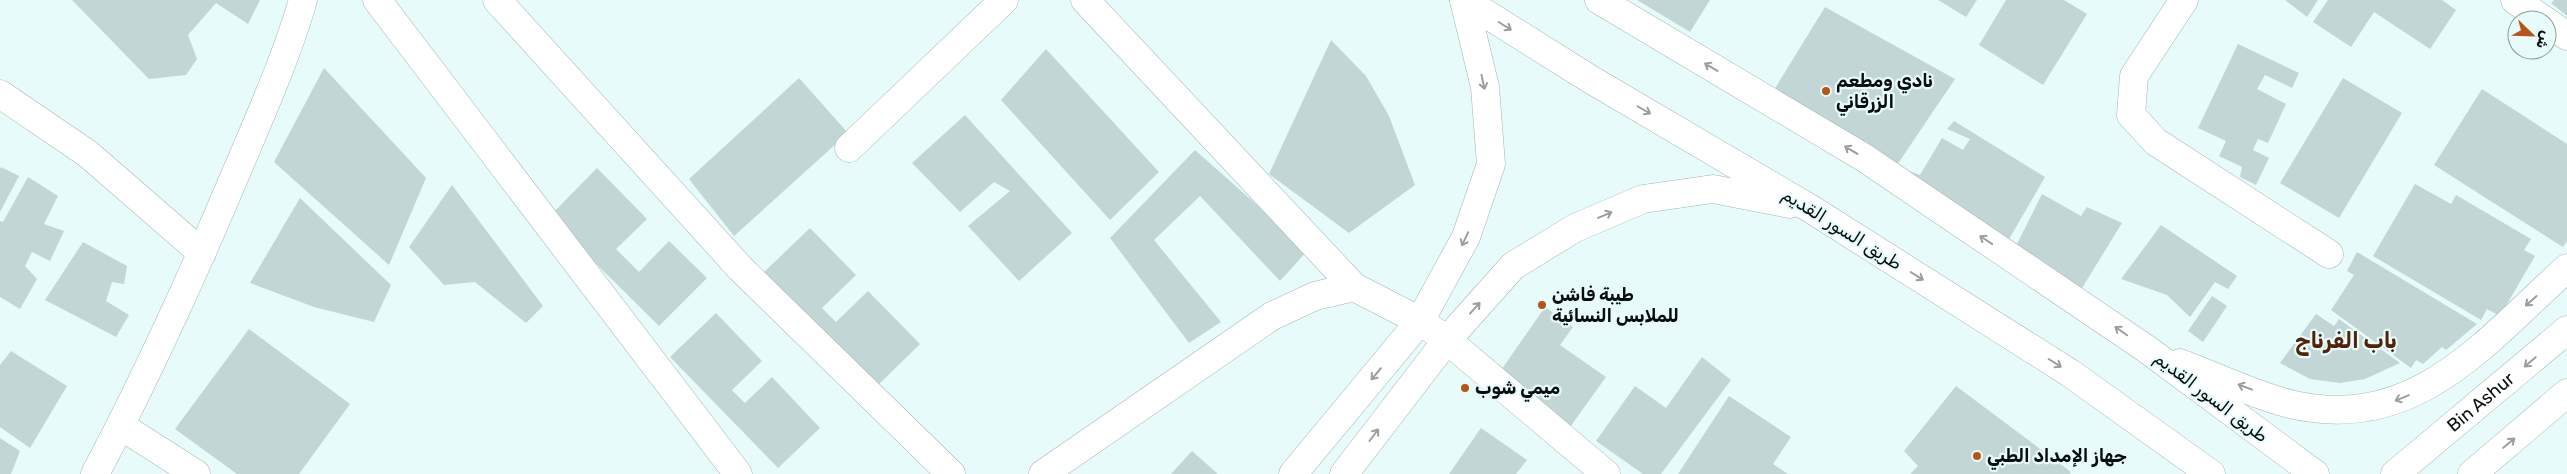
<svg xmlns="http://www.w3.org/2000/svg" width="2567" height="474" viewBox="0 0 2567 474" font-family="Rubik,Vazirmatn,sans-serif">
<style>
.building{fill:#c3d6d6}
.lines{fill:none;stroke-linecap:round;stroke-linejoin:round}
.street-casing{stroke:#a4b6b6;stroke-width:29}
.primary-casing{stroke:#a4b6b6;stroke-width:29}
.street{stroke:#fff;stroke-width:28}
.primary{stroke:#fff;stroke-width:28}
.oneway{stroke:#9c9e9e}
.poi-dot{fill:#b75519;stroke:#e7fbfa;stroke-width:2}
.labels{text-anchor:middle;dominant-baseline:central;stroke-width:4.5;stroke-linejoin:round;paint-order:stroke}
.poi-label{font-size:18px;font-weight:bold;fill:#070d0d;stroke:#e7fbfa;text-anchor:start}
.street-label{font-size:18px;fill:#070d0d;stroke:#e7fbfa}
.district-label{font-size:22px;font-weight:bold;fill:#522307;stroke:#e7fbfa}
</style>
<rect width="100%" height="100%" fill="#e7fbfa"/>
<g class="building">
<polygon points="72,0 260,0 248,24 216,3 188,35 197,59 186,75 149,79"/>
<polygon points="1637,0 1710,0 1690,32"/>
<polygon points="1938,0 1977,0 1966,17"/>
<polygon points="2006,0 2064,0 2087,14 2043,85 1979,45"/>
<polygon points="2285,0 2318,0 2307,17"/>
<polygon points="2328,0 2442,0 2456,10 2430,49 2374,12 2351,47 2313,22"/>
<polygon points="2554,0 2567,0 2567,16 2551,3"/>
<polygon points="1825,7 1955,79 1895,168 1771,95"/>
<polygon points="1331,40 1366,76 1389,116 1415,185 1349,233 1269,174"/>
<polygon points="2238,44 2299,73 2292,88 2265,75 2257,89 2286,104 2268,143 2258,139 2253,150 2269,158 2256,185 2240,177 2242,167 2219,156 2226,141 2198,128"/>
<polygon points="1046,49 1159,172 1110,220 1001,100"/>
<polygon points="324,68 426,178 389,265 274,162"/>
<polygon points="799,78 848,133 734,236 689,179"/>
<polygon points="2343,78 2402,113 2339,218 2280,183"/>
<polygon points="2482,89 2567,144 2567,241 2563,247 2434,165"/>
<polygon points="965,115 1072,233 1019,281 968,226 1010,191 994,182 960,212 912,163"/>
<polygon points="1954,121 2045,177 2008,241 1906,170 1920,175 1942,138 1963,150 1970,139 1947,129"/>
<polygon points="1195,150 1308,250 1280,281 1200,196 1154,240 1221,322 1189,343 1110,238"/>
<polygon points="1,167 19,176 0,212 0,169"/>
<polygon points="597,168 647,219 616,249 639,272 669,241 707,278 659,326 549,217"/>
<polygon points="28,177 58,196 44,224 64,231 50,261 32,252 25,266 37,279 20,309 0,297 0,221 3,222"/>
<polygon points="2415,184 2451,204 2456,195 2531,239 2524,250 2535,256 2500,316 2487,309 2481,320 2373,256"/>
<polygon points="452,185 543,306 526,323 475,282 444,285 409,247"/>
<polygon points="2042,194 2081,216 2087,207 2122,223 2079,293 2017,244"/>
<polygon points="300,198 391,285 374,322 314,307 250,283"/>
<polygon points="2161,225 2237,276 2228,289 2215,282 2190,317 2167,295 2121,279"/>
<polygon points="810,228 856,275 822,308 836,322 868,291 920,344 872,391 760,276"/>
<polygon points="83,242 127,266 124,284 112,282 106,301 129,315 116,337 45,300"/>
<polygon points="2357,252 2477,324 2446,350 2442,347 2423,364 2416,360 2411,368 2331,310 2354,275 2347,271"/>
<polygon points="2212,296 2227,306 2203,342 2188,331"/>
<polygon points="1545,307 1573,327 1560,345 1606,377 1570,427 1497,376"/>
<polygon points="716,313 762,361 732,390 745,403 772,377 820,428 778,468 670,357"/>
<polygon points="2316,314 2334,326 2339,319 2400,363 2365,379 2340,383 2310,379 2280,363"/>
<polygon points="249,329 350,404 299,474 237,474 175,429"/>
<polygon points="11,351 67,386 30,448 0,427 0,365"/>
<polygon points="1702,357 1731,380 1661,474 1643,474 1596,441 1635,386 1666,408"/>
<polygon points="1956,386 2071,472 2070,474 1910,474 1918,466 1904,451"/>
<polygon points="1729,396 1791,437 1773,464 1788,474 1678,474"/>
<polygon points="1481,428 1527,460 1516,474 1449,474"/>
<polygon points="0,438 20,451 11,474 0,474"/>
<polygon points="1192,451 1218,474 1171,474"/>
</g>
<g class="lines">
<defs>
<g id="street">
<polyline points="377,0 738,474"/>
<polyline points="497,0 740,268 951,474"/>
<polyline points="1085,0 1354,287"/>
<polyline points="2184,0 2134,76 2131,115 2156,142 2329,254"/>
<polyline points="2515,0 2544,20"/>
<polyline points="2547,22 2567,36"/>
<polyline points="0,94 88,154 202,253"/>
<polyline points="849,148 1004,0"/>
<polyline points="121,426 196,474"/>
<path d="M95,474C147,376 193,275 236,173C260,116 286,59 303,0"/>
<polyline points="1043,474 1272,316 1315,296 1354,287 1420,321 1447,340 1606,474"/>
</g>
<g id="primary">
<polyline points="1464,0 1590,79 1811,209 2070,373 2211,474"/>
<polyline points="1599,0 1863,157 2148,350 2315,474"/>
<path d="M2180,363C2215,376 2254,395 2290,404C2414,434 2484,343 2567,268"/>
<polyline points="1293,474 1420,321 1466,237 1491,164 1485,87 1464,0"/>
<polyline points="1344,474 1447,340 1513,266 1575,228 1643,199 1713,189 1790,204"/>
<path id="s1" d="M2395,474L2567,330"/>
<polyline points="2472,474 2567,393"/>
</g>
</defs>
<use href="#street" class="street-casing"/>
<use href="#primary" class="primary-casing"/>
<use href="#street" class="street"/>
<use href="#primary" class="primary"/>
</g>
<defs><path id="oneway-shaft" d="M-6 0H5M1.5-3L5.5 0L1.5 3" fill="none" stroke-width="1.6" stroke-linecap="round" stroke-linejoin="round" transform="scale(1.25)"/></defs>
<g class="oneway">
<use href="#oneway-shaft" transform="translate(1505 26) rotate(32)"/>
<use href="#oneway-shaft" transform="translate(1711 67) rotate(-149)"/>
<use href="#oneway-shaft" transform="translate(1483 82) rotate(78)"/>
<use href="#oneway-shaft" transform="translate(1644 110) rotate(30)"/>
<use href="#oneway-shaft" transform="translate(1851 150) rotate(-149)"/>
<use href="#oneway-shaft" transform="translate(1605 215) rotate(-23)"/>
<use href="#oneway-shaft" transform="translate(1465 239) rotate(115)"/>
<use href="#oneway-shaft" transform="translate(1986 240) rotate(-146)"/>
<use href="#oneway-shaft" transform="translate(1917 276) rotate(32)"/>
<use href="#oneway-shaft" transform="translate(2531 301) rotate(138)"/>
<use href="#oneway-shaft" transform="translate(1475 308) rotate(-48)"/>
<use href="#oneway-shaft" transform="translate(2121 331) rotate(-145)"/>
<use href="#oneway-shaft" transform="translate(2530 362) rotate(140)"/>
<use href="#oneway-shaft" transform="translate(2055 363) rotate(32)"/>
<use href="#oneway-shaft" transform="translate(1376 374) rotate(130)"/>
<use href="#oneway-shaft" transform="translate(2245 387) rotate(-159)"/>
<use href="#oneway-shaft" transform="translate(2402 398) rotate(158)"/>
<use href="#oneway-shaft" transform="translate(1374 435) rotate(-53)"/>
<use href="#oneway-shaft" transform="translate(2509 443) rotate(-40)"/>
</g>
<g class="poi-dot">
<circle cx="1826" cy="91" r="5"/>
<circle cx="1542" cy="305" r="5"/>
<circle cx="1465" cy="388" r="5"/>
<circle cx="1977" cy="456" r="5"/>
</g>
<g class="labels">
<g class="poi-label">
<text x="1836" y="81">نادي ومطعم<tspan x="1836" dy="21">الزرقاني</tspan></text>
<text x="1552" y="295">طيبة فاشن<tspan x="1552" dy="21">للملابس النسائية</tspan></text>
<text x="1475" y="388">ميمي شوب</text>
<text x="1987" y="456">جهاز الإمداد الطبي</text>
</g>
<g class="street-label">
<text transform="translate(1842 229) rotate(32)">طريق السور القديم</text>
<text transform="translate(2211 397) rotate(37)">طريق السور القديم</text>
<text stroke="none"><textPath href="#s1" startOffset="112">Bin Ashur</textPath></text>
</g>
<g class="district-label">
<text x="2346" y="340">باب الفرناج</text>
</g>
</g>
<g transform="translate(2532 35) rotate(113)"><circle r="24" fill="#e7fbfa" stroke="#8d9c9b"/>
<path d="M0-4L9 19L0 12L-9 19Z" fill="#b75519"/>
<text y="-8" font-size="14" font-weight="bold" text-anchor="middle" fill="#070d0d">ش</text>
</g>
</svg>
